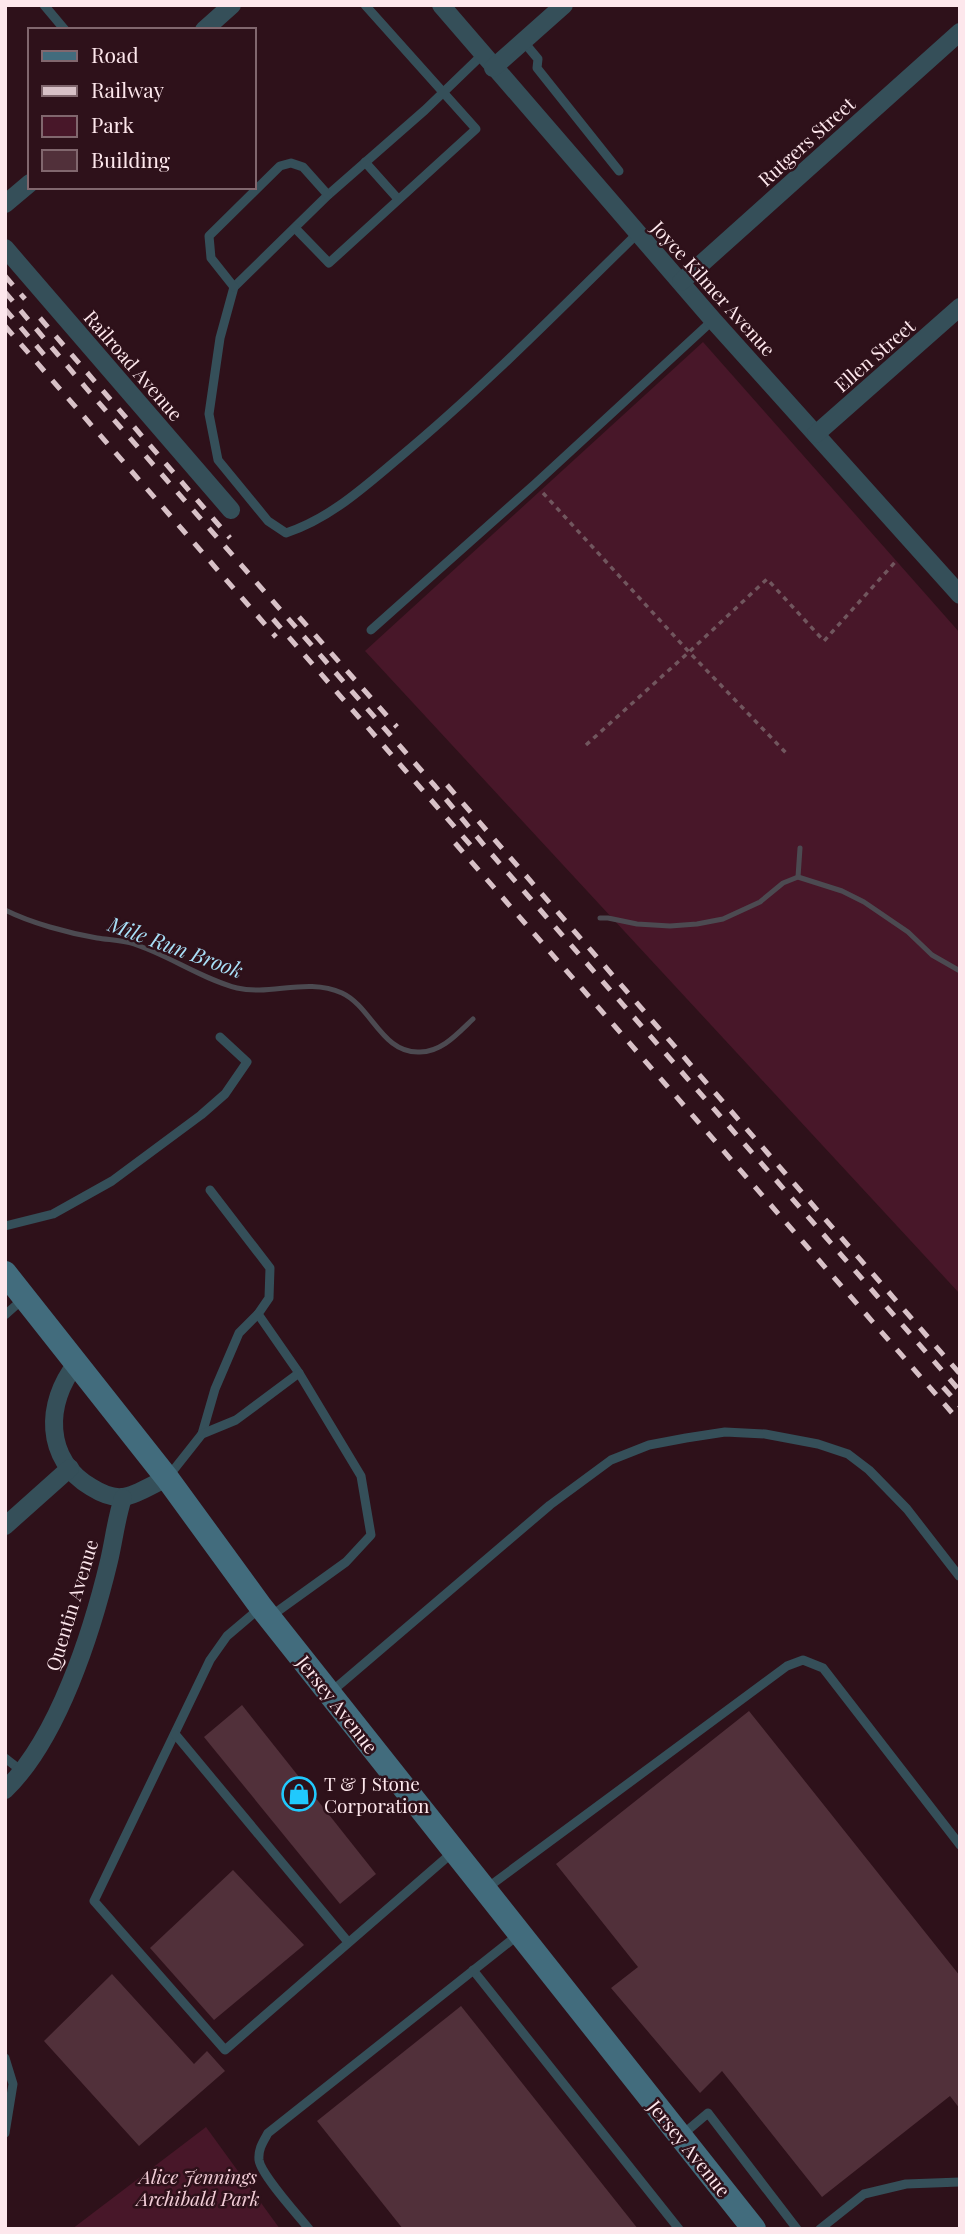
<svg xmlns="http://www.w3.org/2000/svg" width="965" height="2234" viewBox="0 0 965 2234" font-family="'Playfair Display',serif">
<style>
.green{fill:#481729}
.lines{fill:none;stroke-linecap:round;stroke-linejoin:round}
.stream{stroke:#4c4a51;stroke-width:5}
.building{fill:#51303a}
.path{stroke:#71565e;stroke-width:3.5;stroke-dasharray:5 5;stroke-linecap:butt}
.lane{stroke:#354f59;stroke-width:9}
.street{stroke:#354f59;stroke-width:18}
.secondary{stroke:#426c7d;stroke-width:24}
.rail{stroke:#d8c1c7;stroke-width:5;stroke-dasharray:12 12;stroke-linecap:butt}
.labels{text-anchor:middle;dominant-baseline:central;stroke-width:5;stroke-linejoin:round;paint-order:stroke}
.street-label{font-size:19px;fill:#fde7ec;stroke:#2e111a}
.poi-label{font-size:19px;fill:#fde7ec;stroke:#2e111a;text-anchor:start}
.park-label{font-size:19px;font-style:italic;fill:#f3ced8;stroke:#2e111a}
.water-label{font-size:21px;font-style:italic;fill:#a8dff7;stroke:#2e111a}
</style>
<rect width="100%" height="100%" fill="#2e111a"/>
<g class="green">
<polygon points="703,342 960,633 960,1294 365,651"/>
<polygon points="206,2127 280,2229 72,2229"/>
</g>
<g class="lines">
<g class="stream">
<polyline points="798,877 800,848"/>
<path d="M5,910C31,923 68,933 97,938C109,940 122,940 134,944C168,955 202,979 237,988C271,996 307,977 342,993C372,1007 382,1054 420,1052C442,1052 458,1033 473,1019"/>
<polyline points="600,918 608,918 637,924 670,926 697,924 723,919 760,902 783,883 798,877 842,891 864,902 908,932 932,955 960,971"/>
</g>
</g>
<g class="building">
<polygon points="242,1705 376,1874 340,1904 204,1737"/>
<polygon points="749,1711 960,1976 960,2109 950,2096 822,2197 722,2071 700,2093 611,1988 638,1967 556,1864"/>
<polygon points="233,1870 304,1945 214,2020 150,1948"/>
<polygon points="112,1974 194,2064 207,2051 225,2071 139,2146 44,2041"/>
<polygon points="461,2006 638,2229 403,2229 317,2121"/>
</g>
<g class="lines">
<g class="path">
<polyline points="543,493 689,652 787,754"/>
<polyline points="586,745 689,652 767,579 824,641 897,560"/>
</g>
<g class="lane">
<polyline points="44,5 65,30"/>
<polyline points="523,41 538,59 537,68 619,171"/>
<path d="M483,54L425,110L328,195L234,287L220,338L209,414L218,460L268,521L286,533C331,518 364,487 400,457C484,387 559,310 637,234"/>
<polyline points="365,162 398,199"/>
<polyline points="295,228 329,263 476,129 365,5"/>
<polyline points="234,287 211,258 209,236 280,166 291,163 303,167 328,195"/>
<polyline points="371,630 535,484 713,320"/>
<polyline points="5,1226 53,1214 112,1181 201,1115 225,1094 247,1062 220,1037"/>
<polyline points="258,1314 299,1373"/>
<polyline points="5,1315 23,1299"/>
<polyline points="202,1434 215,1389 239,1333 258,1314 269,1298 270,1268 210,1190"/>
<polyline points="168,1477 202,1434 236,1420 299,1373 361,1476 371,1535 346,1562 271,1616"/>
<polyline points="260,1608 227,1636 210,1660 94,1901 225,2050 453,1852"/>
<polyline points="331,1692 550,1505 611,1460 649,1445 686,1438 725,1432 765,1434 818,1444 848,1454 869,1470 907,1509 959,1576"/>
<polyline points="175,1734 348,1942"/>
<polyline points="5,1758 23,1772"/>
<polyline points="487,1888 787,1666 803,1660 823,1668 960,1845"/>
<polyline points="473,1970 679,2229"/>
<polyline points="5,2058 13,2084 5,2133"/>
<polyline points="682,2135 708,2113 797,2229"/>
<path d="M309,2229C298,2215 261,2175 259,2160C258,2149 263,2142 268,2133L518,1935"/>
<polyline points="820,2229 864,2194 906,2184 960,2182"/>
</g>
<g class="street">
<polyline points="441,5 713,320 960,595"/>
<polyline points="204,30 232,5"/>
<polyline points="493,68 564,5"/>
<polyline points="5,204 30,183"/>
<polyline points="5,248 231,510"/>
<polyline points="681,282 960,32"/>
<polyline points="816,434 960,307"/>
<path d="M76,1364C45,1403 44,1459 91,1487C99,1492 112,1498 122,1497C133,1497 155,1483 167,1478"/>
<polyline points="5,1526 70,1468"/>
<path d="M5,1790C58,1739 92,1632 109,1561C114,1540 116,1519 123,1498"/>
</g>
<polyline class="secondary" points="5,1273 167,1478 261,1607 754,2229"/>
<g class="rail">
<polyline points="5,276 25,299"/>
<polyline points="5,292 86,388 435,786 488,850 960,1391"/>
<polyline points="5,309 46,357"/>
<polyline points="40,318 230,538"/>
<polyline points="5,326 276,637"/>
<polyline points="299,617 397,727"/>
<polyline points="273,619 473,848"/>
<polyline points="447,785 960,1374"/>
<polyline points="455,843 960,1422"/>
<polyline points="943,1387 960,1406"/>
</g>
</g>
<defs>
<symbol id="shop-ring" viewBox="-11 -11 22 22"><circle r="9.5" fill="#2e111a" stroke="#20c9fd" stroke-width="1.5"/><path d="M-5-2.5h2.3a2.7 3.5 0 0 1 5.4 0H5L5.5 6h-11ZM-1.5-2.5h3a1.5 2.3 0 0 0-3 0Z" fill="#20c9fd"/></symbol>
</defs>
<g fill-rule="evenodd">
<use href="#shop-ring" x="280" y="1775" width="38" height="38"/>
</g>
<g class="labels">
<g class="street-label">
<text transform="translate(806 141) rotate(-42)">Rutgers Street</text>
<text transform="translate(714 288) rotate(48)">Joyce Kilmer Avenue</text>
<text transform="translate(874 355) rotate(-41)">Ellen Street</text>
<text transform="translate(134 365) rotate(49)">Railroad Avenue</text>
<text transform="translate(71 1605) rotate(-73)">Quentin Avenue</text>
<text transform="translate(338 1704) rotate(52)">Jersey Avenue</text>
<text transform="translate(690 2148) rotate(51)">Jersey Avenue</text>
</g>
<g class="poi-label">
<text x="324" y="1783">T &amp; J Stone<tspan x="324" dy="22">Corporation</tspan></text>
</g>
<g class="park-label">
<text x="198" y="2176">Alice Jennings<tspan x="198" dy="22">Archibald Park</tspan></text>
</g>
<g class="water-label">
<text transform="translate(176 946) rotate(20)">Mile Run Brook</text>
</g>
</g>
<rect width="965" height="2234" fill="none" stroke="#fde7ec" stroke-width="14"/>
<rect x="28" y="28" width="228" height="161" fill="#2e111a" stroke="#81676e" stroke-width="2"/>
<rect x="42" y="51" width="35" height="10" fill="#426c7d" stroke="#81676e" stroke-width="2"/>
<text x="91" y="63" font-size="21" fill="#fde7ec">Road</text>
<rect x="42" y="86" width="35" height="10" fill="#d8c1c7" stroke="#81676e" stroke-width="2"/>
<text x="91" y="98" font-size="21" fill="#fde7ec">Railway</text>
<rect x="42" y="116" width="35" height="21" fill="#481729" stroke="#81676e" stroke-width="2"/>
<text x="91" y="133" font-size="21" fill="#fde7ec">Park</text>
<rect x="42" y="150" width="35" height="21" fill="#51303a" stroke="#81676e" stroke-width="2"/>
<text x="91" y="168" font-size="21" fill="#fde7ec">Building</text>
</svg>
